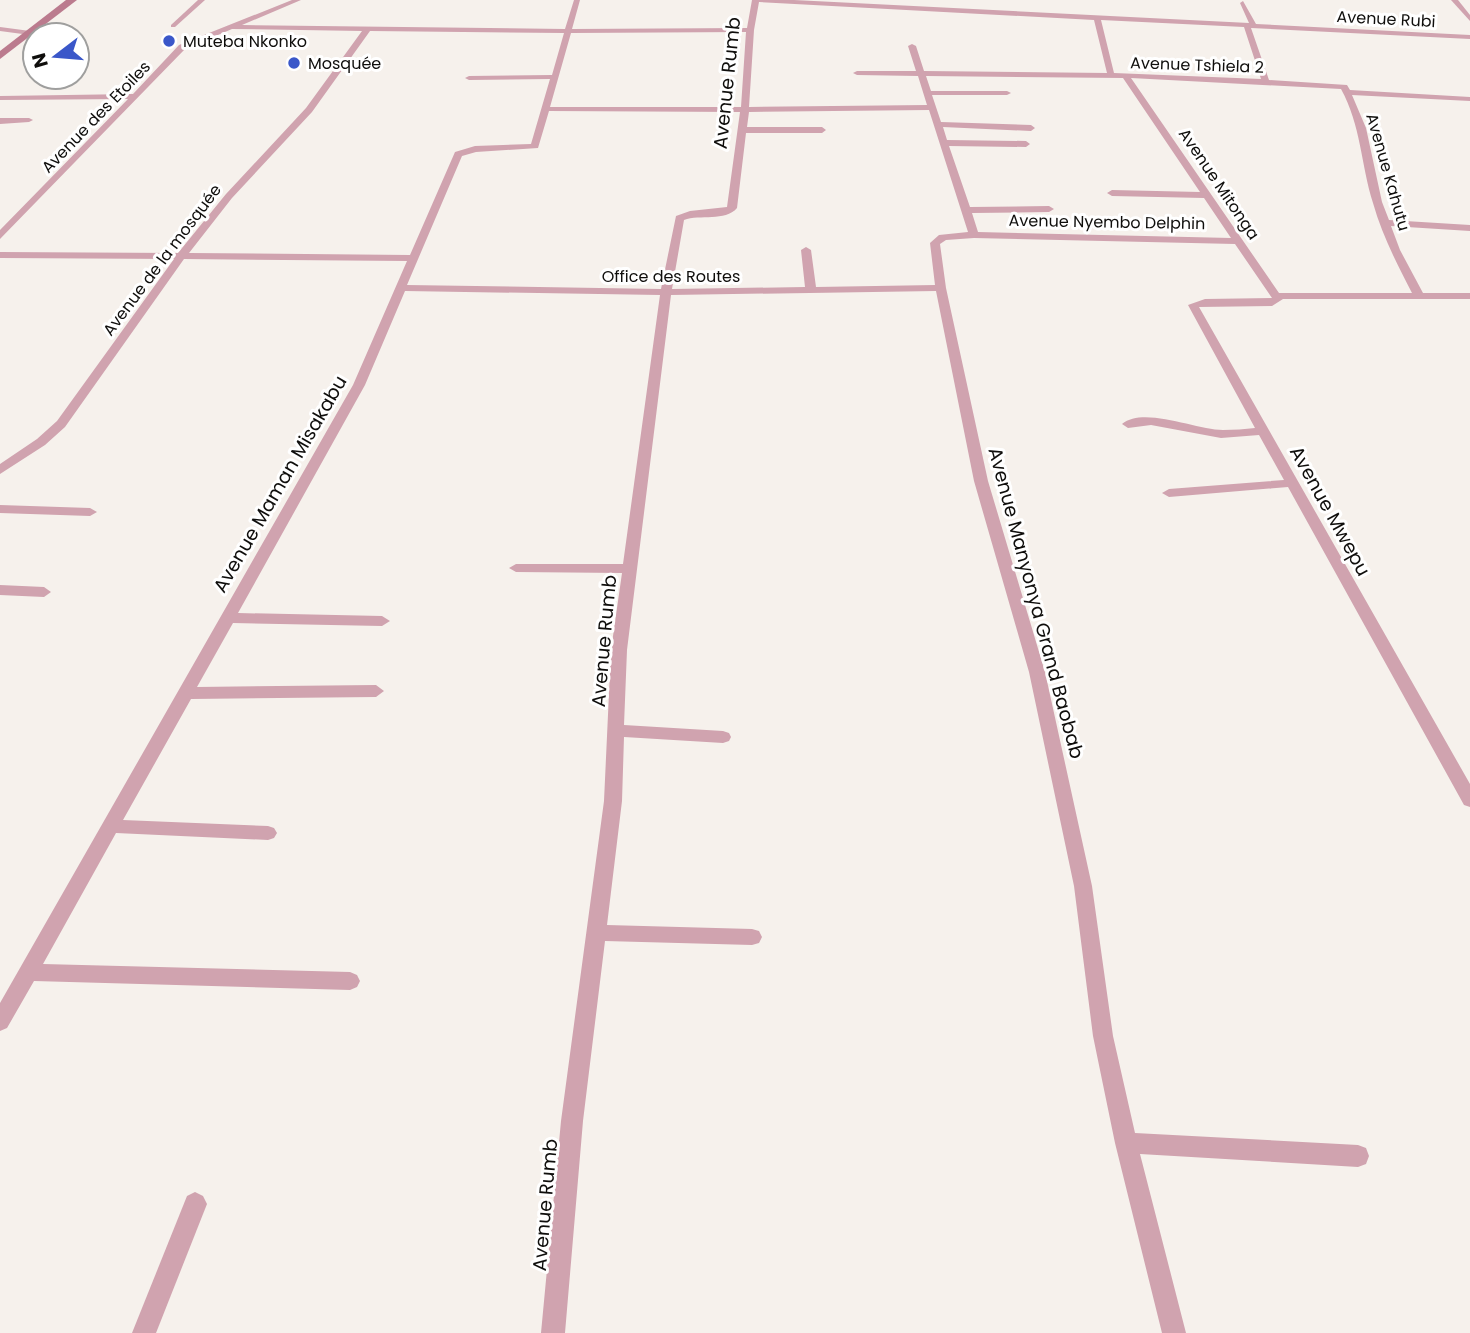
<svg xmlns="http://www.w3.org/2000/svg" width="1470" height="1333" viewBox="0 0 1470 1333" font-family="Poppins,sans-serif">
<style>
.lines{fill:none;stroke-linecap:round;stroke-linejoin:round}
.minor{fill:#d0a3af;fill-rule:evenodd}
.secondary{fill:#bb7b8e;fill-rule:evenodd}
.poi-dot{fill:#3a57c9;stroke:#fff;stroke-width:2.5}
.labels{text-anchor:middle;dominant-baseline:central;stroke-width:6;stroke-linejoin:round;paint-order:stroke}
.far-street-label{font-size:16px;fill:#0f0e0c;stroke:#fff}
.far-poi-label{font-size:16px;fill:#0f0e0c;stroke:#fff;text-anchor:start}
.street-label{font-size:19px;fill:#0f0e0c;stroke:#fff}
</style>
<rect width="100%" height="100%" fill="#f6f1ec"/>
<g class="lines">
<g class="minor">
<polygon points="198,0 205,0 175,27 171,27 171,25"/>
<path d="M292,0H301L242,25L565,29L574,0H580L572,29L747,28L752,0H794L1249,23L1240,3L1243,1L1256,24L1470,35V39L1251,28L1269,80L1347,85L1350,90L1470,97V101L1352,95L1366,128L1382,202L1389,220L1470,225V231L1391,226L1400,250L1423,293H1470V299H1283L1272,306L1199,307L1470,784V807L1464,805L1288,487L1169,497L1162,493L1169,489L1284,480L1259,435L1221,438L1151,425L1128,428L1122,424C1144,406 1196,430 1223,430C1234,430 1245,429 1255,428L1188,305L1205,299L1272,298L1235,244L974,238L946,240L940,244L946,288L988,481L1045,672L1092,886L1113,1036L1135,1133L1358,1145L1366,1148L1369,1156L1366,1164L1358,1167L1140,1154L1186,1333H1162L1115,1143L1093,1036L1074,886L1029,672L974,481L936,291L671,295L627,650L624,725L723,731L729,733L731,737L729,741L723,743L624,737L622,801L607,925L752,929L759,931L762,937L759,943L752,945L605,941L583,1121L565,1333H541L561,1121L604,801L611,650L622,573L516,572L509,568L516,564H623L660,295L405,291L365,385L238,613L382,616L390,621L382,626L233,623L197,687L376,685L384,691L376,697L191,699L123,820L268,826L274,828L277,833L274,838L268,840L116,833L43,964L350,972L357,975L360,981L357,987L350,990L34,981L7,1028L0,1031V1003L353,385L407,261L184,259L65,427L45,445L0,474V464L37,439L57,421L174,259L0,258V252L178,253L226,194L306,108L362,31L232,29L185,49L0,239V230L128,99L0,100V96L133,94L179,45ZM759,2L1094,20L1107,73L924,71L916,46L912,44L908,46L916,71H857L853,73L857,75L918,76L927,105L749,107L754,30ZM1101,20L1244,27L1261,79L1114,73ZM370,31L564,33L552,75L469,76L465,78L469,80L550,79L531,144L475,146L455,152L410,255L189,253L232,198L312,112ZM746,32L741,107H550L571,33ZM926,76L1123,78L1200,192L1112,190L1107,193L1112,196L1204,198L1231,238L978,232L972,213L1049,212L1054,209L1049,206L970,207L949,146L1026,147L1030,144L1026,141L947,140L943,127L1031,131L1035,128L1031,125L941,122L932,95H1007L1011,93L1007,91H931ZM1131,78L1341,89C1361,125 1361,165 1373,203C1382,235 1397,264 1412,293H1279ZM929,110L968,232L939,235L930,243L935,285L816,287L811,250L806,247L801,250L805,287L672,289L684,220C700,214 725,222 737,208L746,133H822L826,130L822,127H747L749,112ZM549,111L740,112L727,207L690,211L676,216L661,289L407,285L462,156L476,152L538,148Z"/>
<polygon points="1451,0 1458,0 1470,15 1470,21"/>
<polygon points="0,27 30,31 34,33 30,35 0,31"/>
<polygon points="0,118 29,118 33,120 29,122 0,124"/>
<polygon points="0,505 90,508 97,512 90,516 0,513"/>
<polygon points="0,585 44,587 51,592 44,597 0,595"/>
<polygon points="195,1192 203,1196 207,1204 156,1333 132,1333 187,1196"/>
</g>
<polygon class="secondary" points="66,0 77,0 0,59 0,51"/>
</g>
<g class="poi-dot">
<circle cx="169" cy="41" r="7"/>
<circle cx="294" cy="63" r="7"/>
</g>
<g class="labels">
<g class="far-street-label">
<text transform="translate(1386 19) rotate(3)">Avenue Rubi</text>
<text transform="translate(1197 65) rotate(2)">Avenue Tshiela 2</text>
<text transform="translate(96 117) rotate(-46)">Avenue des Etoiles</text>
<text transform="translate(1388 172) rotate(74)">Avenue Kahutu</text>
<text transform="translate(1219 184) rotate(56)">Avenue Mitonga</text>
<text transform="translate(1107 222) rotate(1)">Avenue Nyembo Delphin</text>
<text transform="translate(162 260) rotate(-53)">Avenue de la mosquée</text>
<text x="671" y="276">Office des Routes</text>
</g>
<g class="far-poi-label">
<text x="183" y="41">Muteba Nkonko</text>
<text x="308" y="63">Mosquée</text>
</g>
<g class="street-label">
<text transform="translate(727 83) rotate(-84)">Avenue Rumb</text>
<text transform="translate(280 484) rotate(-60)">Avenue Maman Misakabu</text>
<text transform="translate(1330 511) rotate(61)">Avenue Mwepu</text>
<text transform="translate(1036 603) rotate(75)">Avenue Manyonya Grand Baobab</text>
<text transform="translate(604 641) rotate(-85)">Avenue Rumb</text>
<text transform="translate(545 1205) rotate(-85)">Avenue Rumb</text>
</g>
</g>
<g transform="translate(56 56) rotate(254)"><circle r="33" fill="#ffffff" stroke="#9f9f9e" stroke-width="2"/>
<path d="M0-5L12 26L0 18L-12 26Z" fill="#3a57c9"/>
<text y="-10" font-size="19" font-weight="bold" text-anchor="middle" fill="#0f0e0c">N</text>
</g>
</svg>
